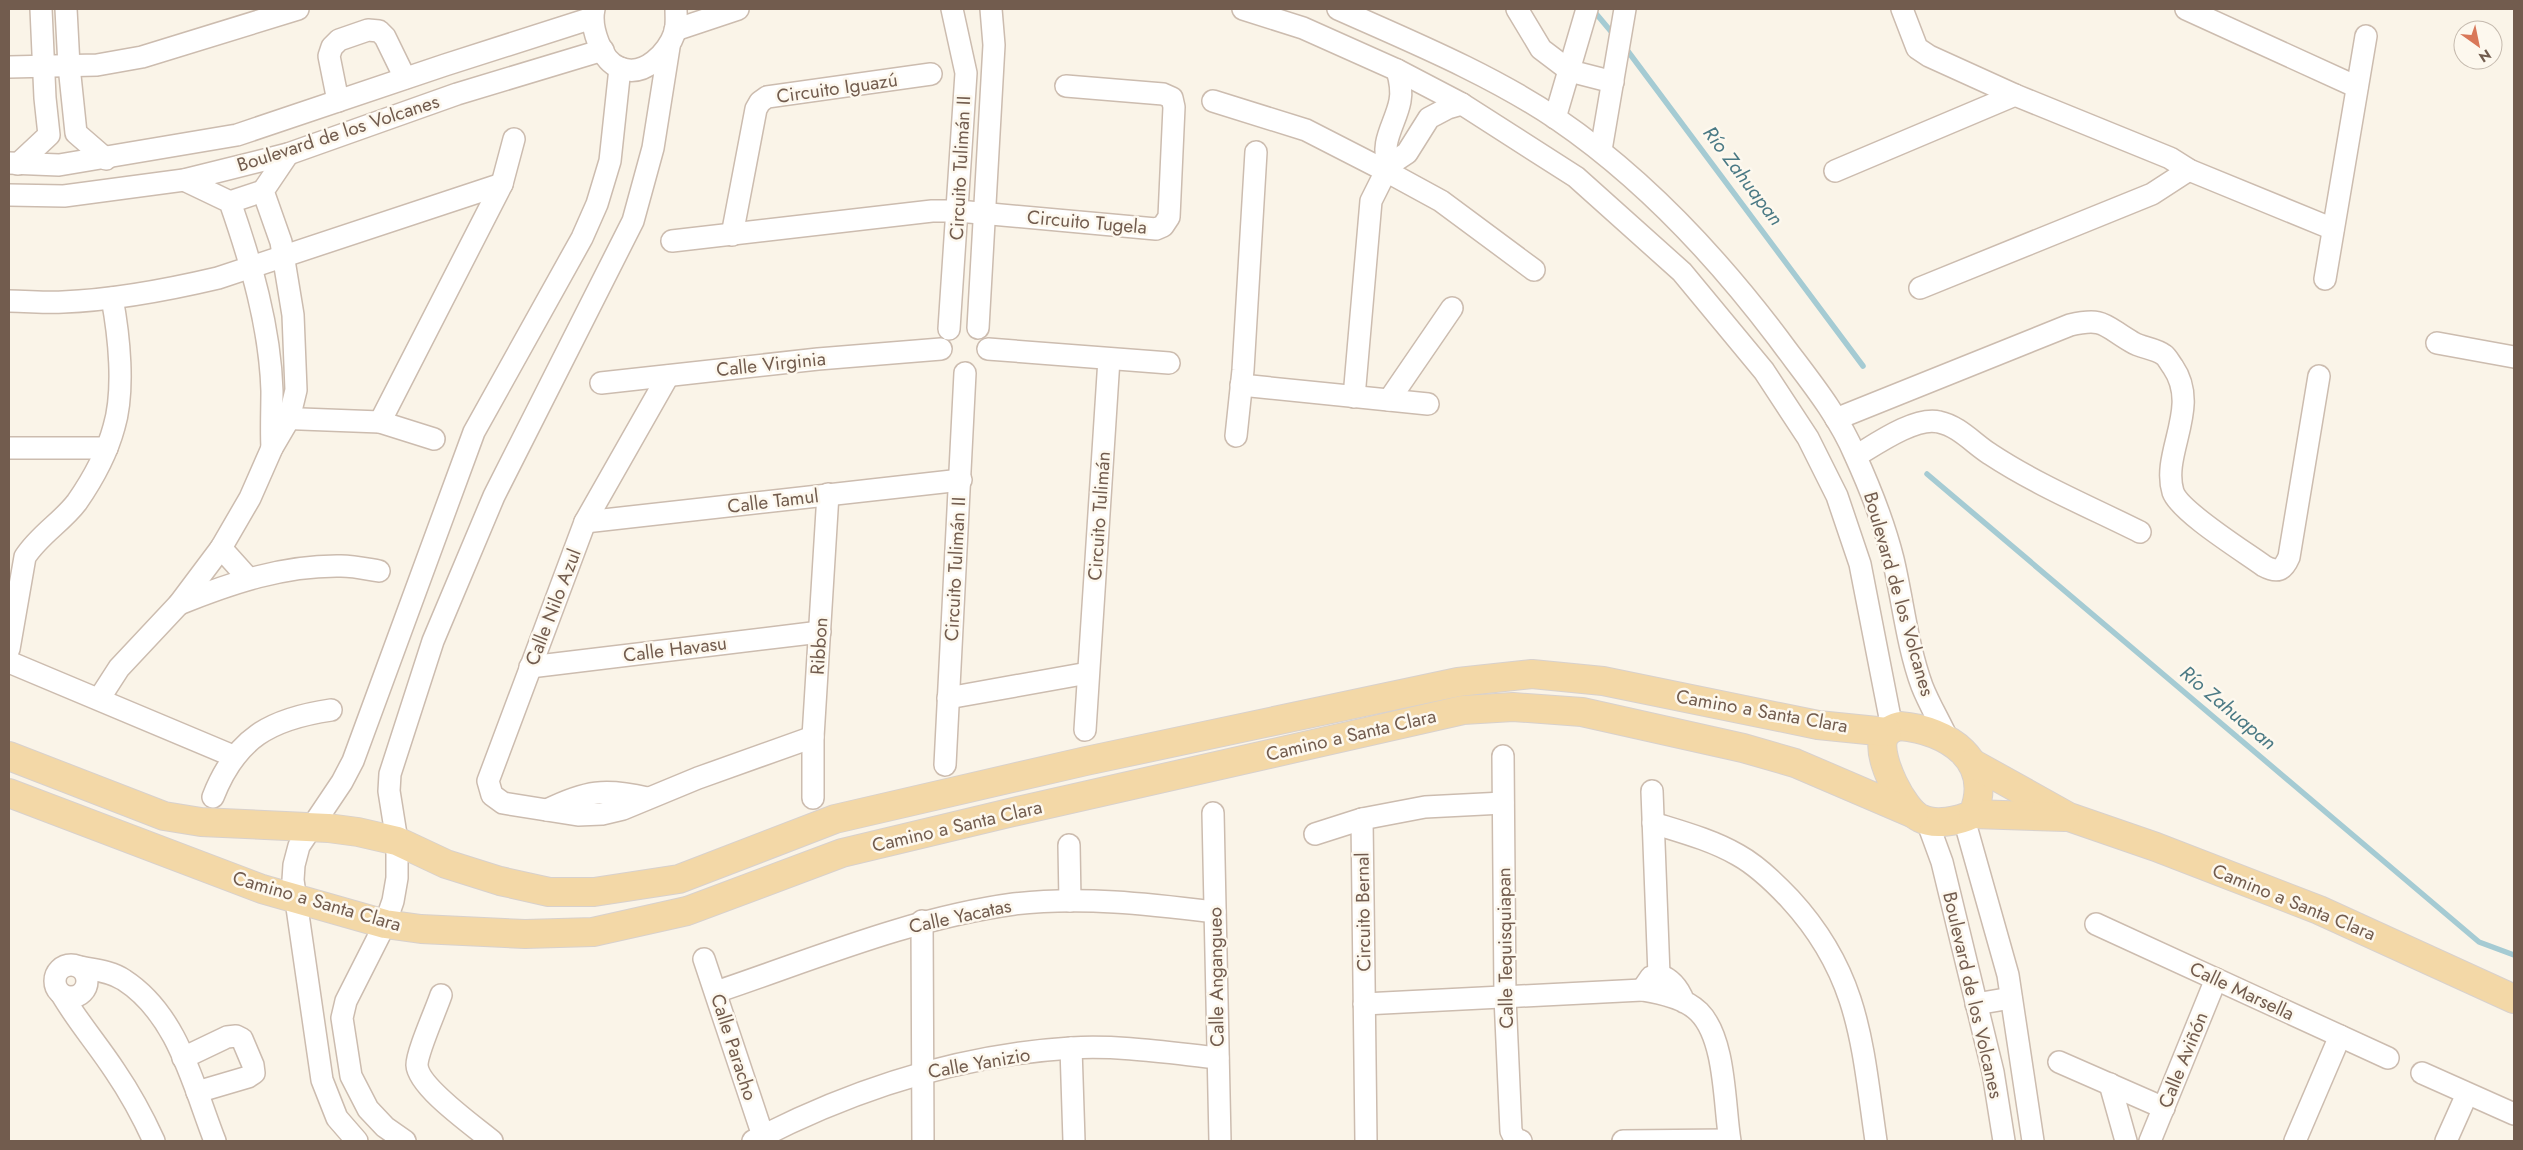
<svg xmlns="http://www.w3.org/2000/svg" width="2523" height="1150" viewBox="0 0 2523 1150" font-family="Jost,sans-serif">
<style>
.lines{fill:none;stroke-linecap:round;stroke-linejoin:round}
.stream{stroke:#a5cbd3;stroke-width:5.5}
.minor-casing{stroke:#ccbcaf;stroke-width:24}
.major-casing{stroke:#d8d1cd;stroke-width:30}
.minor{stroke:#fff;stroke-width:21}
.major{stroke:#f3d8a7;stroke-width:28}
.labels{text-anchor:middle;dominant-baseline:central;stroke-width:5;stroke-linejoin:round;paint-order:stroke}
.street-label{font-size:19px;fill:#725c4e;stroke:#fdf8ee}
.water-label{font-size:20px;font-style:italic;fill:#4a7984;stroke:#fdf8ee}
</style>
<rect width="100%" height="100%" fill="#faf4e8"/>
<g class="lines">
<g class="stream">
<polyline points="1593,10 1614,35"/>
<polyline points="1624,46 1863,366"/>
<polyline points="1927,474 2479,942 2514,955"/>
</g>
<defs>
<g id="minor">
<polyline points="66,9 69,66 76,133 106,159"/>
<path d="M594,9C590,27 601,61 620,68C645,78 668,52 675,32C677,24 676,16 676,9"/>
<polyline points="1243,9 1303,28 1397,70 1462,104 1576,177 1682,272 1764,371 1808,438 1837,496 1860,564 1892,728"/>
<path d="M1338,9C1412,42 1490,74 1557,119C1642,177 1716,256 1778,338C1805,375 1837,412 1855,455C1870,488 1884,523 1893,559C1903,601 1907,645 1922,686C1929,704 1940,722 1948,740"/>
<polyline points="1517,9 1541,49 1570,71 1613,82"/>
<polyline points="1902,9 1917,48 1929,56 2015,95 2170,158 2189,170 2333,229"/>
<polyline points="2186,9 2357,87"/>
<polyline points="675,30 738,9"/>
<polyline points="9,67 97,65 142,57 298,9"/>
<polyline points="338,101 329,56 332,47 339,40 368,30 379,31 385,37 405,78"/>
<polyline points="1213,101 1306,130 1386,171 1441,201 1534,270"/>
<polyline points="1555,118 1587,9"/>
<polyline points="1601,150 1625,9"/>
<polyline points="9,163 59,165 237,135 445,65 592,18"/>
<polyline points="18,164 49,135 45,98 41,9"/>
<path d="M1389,165C1379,143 1396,123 1400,101C1402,91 1400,80 1397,70"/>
<polyline points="1835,171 2015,95"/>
<path d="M184,180L230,202C251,262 270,327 272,391C272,410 271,429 272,448"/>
<polyline points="9,195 64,196 184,180 288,154 457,94 603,50"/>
<polyline points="230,202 263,191"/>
<polyline points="732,235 756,109 760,102 767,97 931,74"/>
<polyline points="672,241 932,211 958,211 1156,229 1163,226 1169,217 1174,107 1172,98 1163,94 1066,86"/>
<polyline points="2325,279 2366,36"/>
<polyline points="1920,288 2152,194 2189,170"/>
<path d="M9,301C27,301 45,303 63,302C115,300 167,290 218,278L502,184"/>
<polyline points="978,328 994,45 991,9"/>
<polyline points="949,329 966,73 952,9"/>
<polyline points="2437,343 2514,357"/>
<polyline points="988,349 1169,363"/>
<polyline points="668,376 585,522 488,781 492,795 503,803 578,815 602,814 623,809 698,778 813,737"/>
<polyline points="601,383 818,359 941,349"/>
<polyline points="1241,385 1428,404"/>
<polyline points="1354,397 1371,201 1389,165 1407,153 1429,118 1448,108 1462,104"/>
<polyline points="1389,400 1452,308"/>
<polyline points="275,418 380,422 434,439"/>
<path d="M1836,419L2070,325C2105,317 2104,326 2132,342C2141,348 2155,348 2164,355C2167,357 2170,363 2173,367C2201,408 2161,453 2173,492C2180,512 2245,552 2264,566C2277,573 2283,571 2289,557L2319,376"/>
<polyline points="380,422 502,184 514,139"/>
<polyline points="1236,436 1243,370 1256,152"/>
<polyline points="9,448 107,448"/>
<path d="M1856,456C1876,444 1916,416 1939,422C1959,426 1974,444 1990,454C2037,485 2090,507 2140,532"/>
<polyline points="585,522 961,480"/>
<polyline points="221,548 248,578"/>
<path d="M179,604C231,583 284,565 341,566C354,566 367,569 379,571"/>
<path d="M9,649L25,557C39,535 62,522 77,502C93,479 107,453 114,427C125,390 119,335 112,298"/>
<polyline points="9,662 233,756"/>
<polyline points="530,667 820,632"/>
<polyline points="948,698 1088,673"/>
<polyline points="99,699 119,668 179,604 221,548 250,498 272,448 289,419 296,390 293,315 281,242 263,191 288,154"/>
<polyline points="1085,730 1109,359"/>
<polyline points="1503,756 1505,997 1511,1131 1515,1139 1521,1141"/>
<polyline points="945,765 965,373"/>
<polyline points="1652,791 1659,975"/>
<path d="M213,797C236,738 270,719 331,710"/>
<polyline points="813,798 813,737 828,494"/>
<path d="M547,810C586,791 605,788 647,798"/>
<polyline points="1213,813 1220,1141"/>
<polyline points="1362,819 1366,1141"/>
<polyline points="1964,819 2008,975 2033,1141"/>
<polyline points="1927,821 1942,862 1993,1072 2004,1141"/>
<path d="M1653,823C1682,832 1712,840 1738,855C1758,866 1775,883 1790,899C1860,975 1862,1045 1876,1141"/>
<polyline points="1315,834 1362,819 1425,807 1503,803"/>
<polyline points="1069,845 1070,901"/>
<polyline points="922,921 923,1141"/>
<polyline points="2096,924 2388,1058"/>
<polyline points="704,959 763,1136"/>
<circle cx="71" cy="981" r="16"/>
<path d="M80,967C94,970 111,971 124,980C178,1015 193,1085 215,1141"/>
<path d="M716,992C814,959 911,918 1014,904C1081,896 1148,904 1215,912"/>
<path d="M62,995C78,1022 98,1045 115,1071C130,1093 143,1117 154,1141"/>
<path d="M441,995C436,1010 417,1052 417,1065C418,1087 474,1126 492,1141"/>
<path d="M1684,1002C1679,989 1672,979 1659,975L1651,977L1642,990C1661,993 1685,998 1699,1012C1726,1039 1724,1105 1730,1141"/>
<polyline points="1364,1004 1642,990"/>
<polyline points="1976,1004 2011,998"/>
<polyline points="1071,1048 1074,1141"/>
<polyline points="183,1058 227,1037 236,1036 242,1039 253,1065 254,1073 248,1077 197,1092"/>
<polyline points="2059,1062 2164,1108"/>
<polyline points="2422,1073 2514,1114"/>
<polyline points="2110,1084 2126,1141"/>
<polyline points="357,1141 337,1118 322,1080 293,880 294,865 299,846 342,782 353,761 474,432 582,238 597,204 610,161 620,68"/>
<polyline points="405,1141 385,1127 368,1109 351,1076 342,1018 346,1001 385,924 393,901 397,878 397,841 389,791 390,774 433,641 494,496 633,221 653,148 669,47"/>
<path d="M753,1141C851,1090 960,1055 1071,1048C1119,1045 1170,1053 1218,1058"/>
<polyline points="1623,1141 1729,1140"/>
<polyline points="2150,1141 2216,979"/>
<polyline points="2295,1141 2340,1036"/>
<polyline points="2446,1141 2467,1094"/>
</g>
<g id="major">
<path d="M1900,726C1948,730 1995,761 1973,814C1959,821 1935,826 1920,818C1903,810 1878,759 1883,740C1885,732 1892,728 1900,726Z"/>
<polyline points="9,756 164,816 201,822 328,828 358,832 397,841 446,864 500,881 549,892 594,892 679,879 835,819 1086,761 1458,682 1532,674 1603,681 1818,725 1887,732"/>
<polyline points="1972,763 2069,817 2156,847 2319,910 2514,999"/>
<polyline points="9,793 262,889 385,924 421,929 525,934 593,932 687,911 842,853 1009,813 1463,710 1513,707 1582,712 1743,748 1795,763 1914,814"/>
<polyline points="1973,814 2065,817"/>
</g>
</defs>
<use href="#minor" class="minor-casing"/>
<use href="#major" class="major-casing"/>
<use href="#minor" class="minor"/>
<use href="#major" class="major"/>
</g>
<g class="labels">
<g class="street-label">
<text transform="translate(837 88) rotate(-8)">Circuito Iguazú</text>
<text transform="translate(338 133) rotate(-18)">Boulevard de los Volcanes</text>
<text transform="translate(960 168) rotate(-87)">Circuito Tulimán II</text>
<text transform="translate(1087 222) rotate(5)">Circuito Tugela</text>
<text transform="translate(771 364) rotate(-6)">Calle Virginia</text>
<text transform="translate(773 501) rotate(-7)">Calle Tamul</text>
<text transform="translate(1099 516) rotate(-86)">Circuito Tulimán</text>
<text transform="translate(955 569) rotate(-87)">Circuito Tulimán II</text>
<text transform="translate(1899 594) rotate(74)">Boulevard de los Volcanes</text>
<text transform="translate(553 607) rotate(-69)">Calle Nilo Azul</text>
<text transform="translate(819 646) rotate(-86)">Ribbon</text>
<text transform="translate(675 649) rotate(-7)">Calle Havasu</text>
<text transform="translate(1762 711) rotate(10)">Camino a Santa Clara</text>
<text transform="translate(1351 735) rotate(-13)">Camino a Santa Clara</text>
<text transform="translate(957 826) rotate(-13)">Camino a Santa Clara</text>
<text transform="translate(317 901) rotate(16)">Camino a Santa Clara</text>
<text transform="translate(2294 902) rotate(22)">Camino a Santa Clara</text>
<text transform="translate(1363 912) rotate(-91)">Circuito Bernal</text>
<text transform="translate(960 916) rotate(-12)">Calle Yacatas</text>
<text transform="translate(1505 948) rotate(-91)">Calle Tequisquiapan</text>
<text transform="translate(1216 977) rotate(-91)">Calle Angangueo</text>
<text transform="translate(2242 991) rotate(25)">Calle Marsella</text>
<text transform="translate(1973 995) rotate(77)">Boulevard de los Volcanes</text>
<text transform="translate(734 1047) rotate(72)">Calle Paracho</text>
<text transform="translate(2183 1060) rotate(-68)">Calle Aviñón</text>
<text transform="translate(979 1063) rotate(-10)">Calle Yanizio</text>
</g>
<g class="water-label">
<text transform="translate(1743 176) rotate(53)">Río Zahuapan</text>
<text transform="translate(2228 708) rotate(40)">Río Zahuapan</text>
</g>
</g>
<rect width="2523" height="1150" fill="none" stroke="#725c4e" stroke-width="20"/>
<g transform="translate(2478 45) rotate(147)"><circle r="24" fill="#fdf8ee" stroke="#c5baae"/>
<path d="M0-4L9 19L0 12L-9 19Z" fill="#d97859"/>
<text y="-8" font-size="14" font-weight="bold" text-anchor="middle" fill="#725c4e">N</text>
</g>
</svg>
